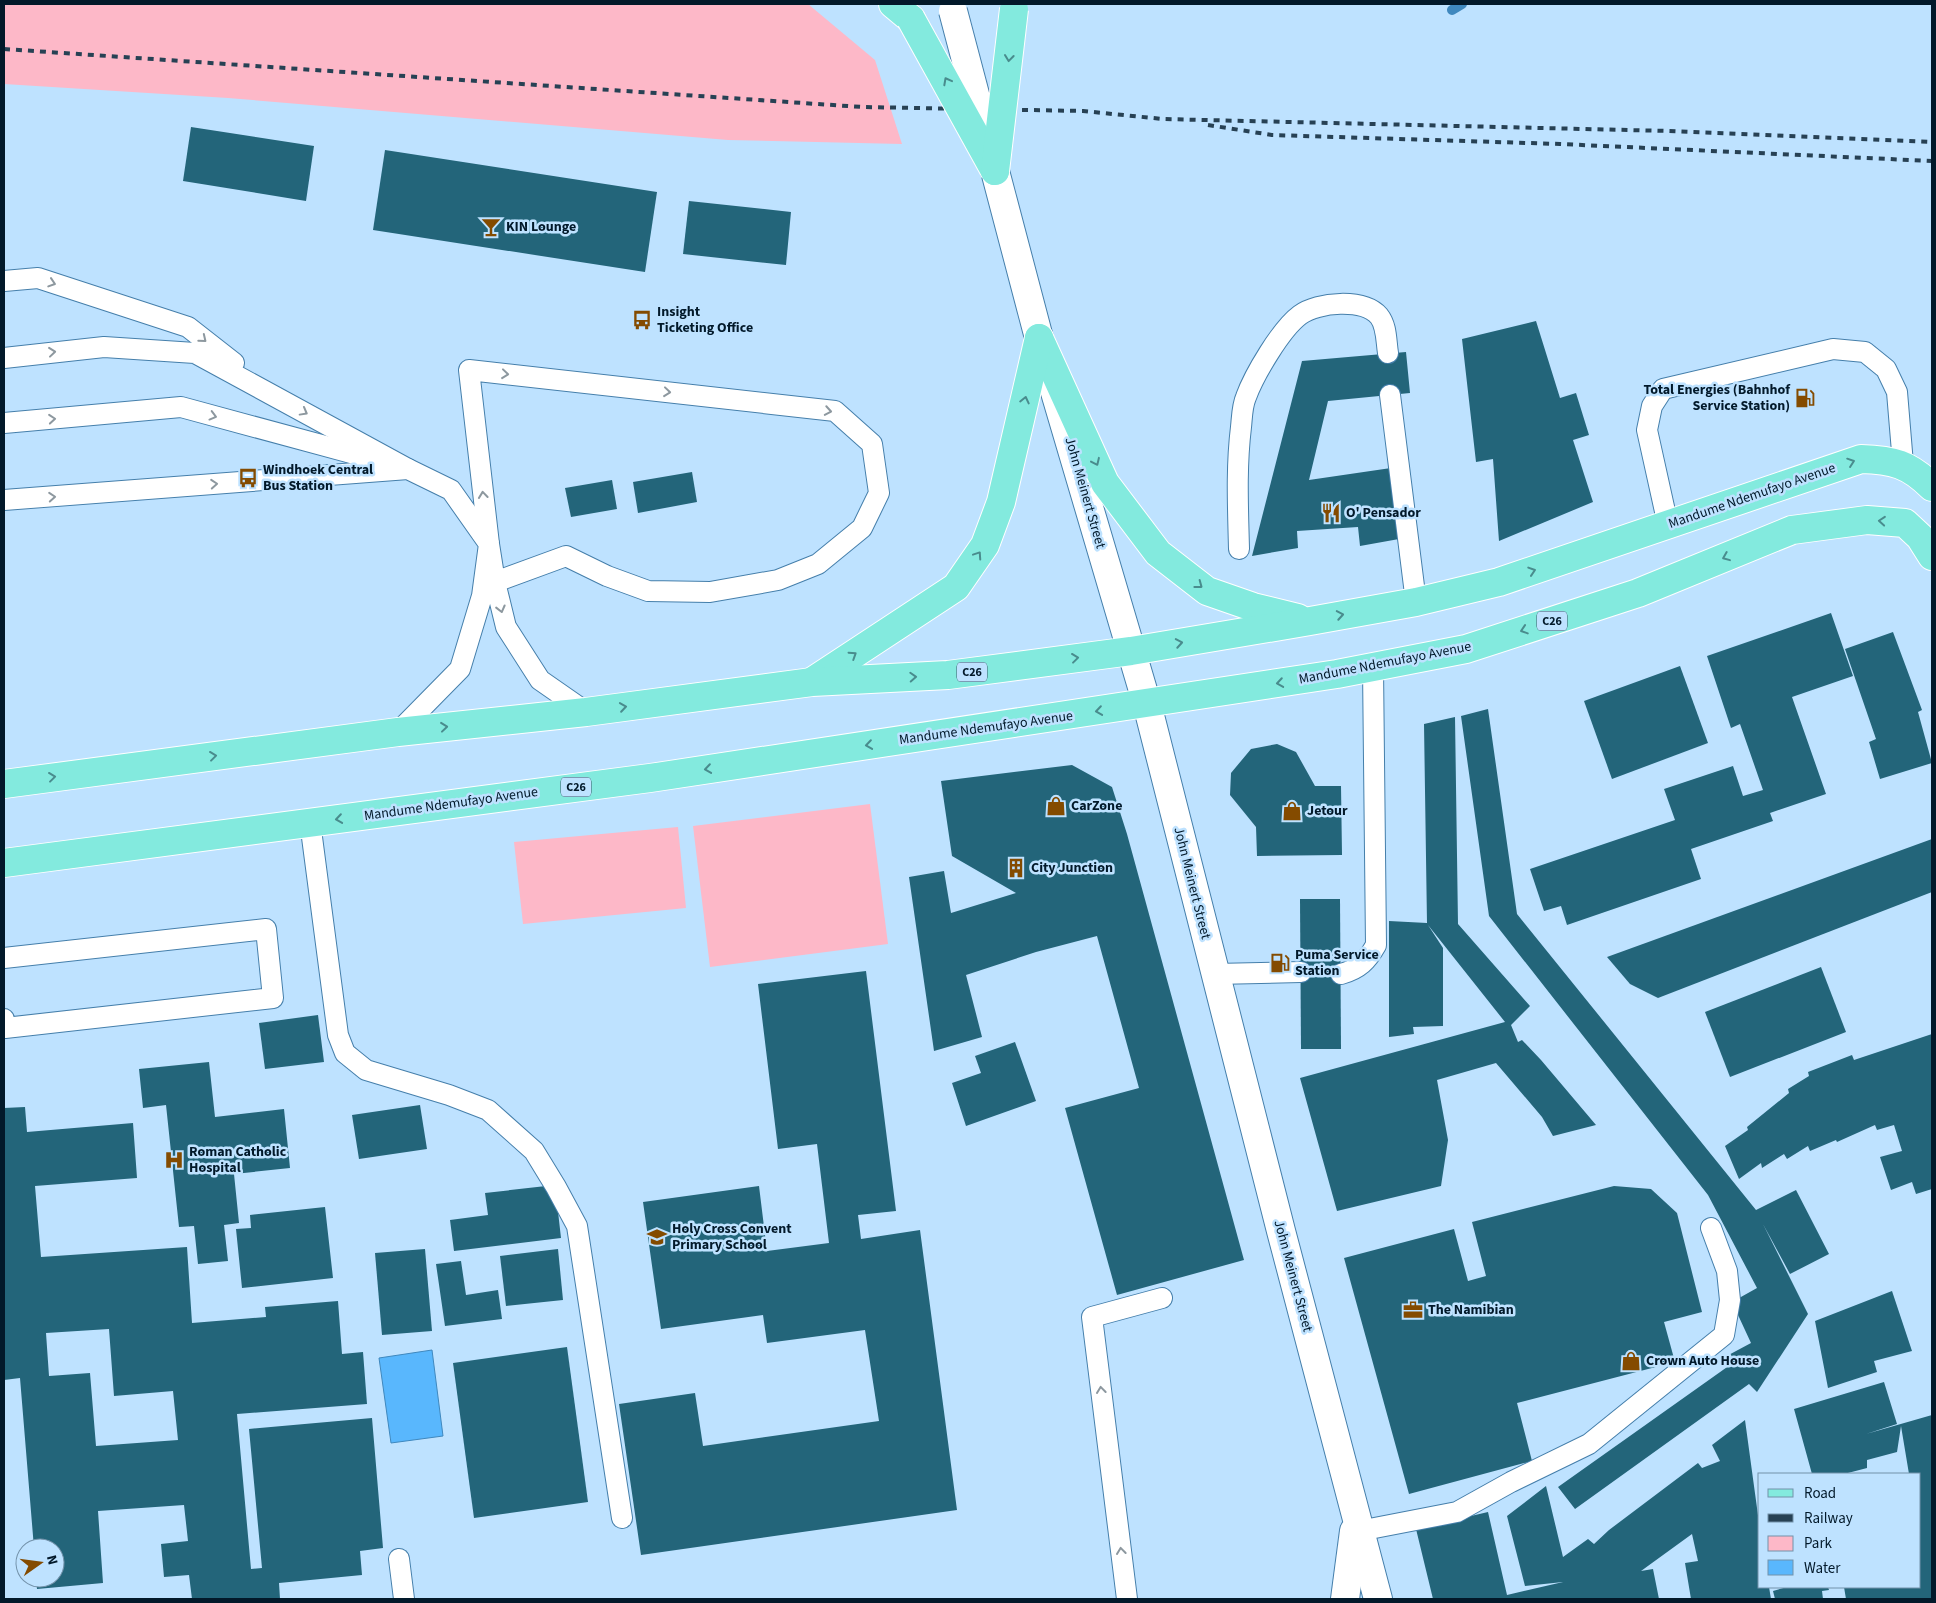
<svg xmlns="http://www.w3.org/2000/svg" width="1936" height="1603" viewBox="0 0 1936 1603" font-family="'Source Sans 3',sans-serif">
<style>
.green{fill:#fdb8c8}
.water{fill:#59b7fd;stroke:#3f88be}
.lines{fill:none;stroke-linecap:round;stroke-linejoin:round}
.stream{stroke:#3f88be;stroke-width:10}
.building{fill:#23657a;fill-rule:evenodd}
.service-casing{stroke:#457fab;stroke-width:22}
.tertiary-casing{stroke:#457fab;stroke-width:30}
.primary-casing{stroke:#fff;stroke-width:30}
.service{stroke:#fff;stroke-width:20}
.tertiary{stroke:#fff;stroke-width:28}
.primary{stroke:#83eade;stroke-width:28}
.rail{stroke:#274154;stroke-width:4;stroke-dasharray:6 6;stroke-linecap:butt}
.tertiary-bridge-casing{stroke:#457fab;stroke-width:30;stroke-linecap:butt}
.primary-bridge-casing{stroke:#fff;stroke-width:30;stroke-linecap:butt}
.tertiary-bridge{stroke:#fff;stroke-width:28}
.primary-bridge{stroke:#83eade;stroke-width:28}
.oneway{stroke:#498c8d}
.oneway2{stroke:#8d989f}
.labels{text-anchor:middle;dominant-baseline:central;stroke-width:5;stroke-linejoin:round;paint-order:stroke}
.shield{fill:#bee2ff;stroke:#3a556a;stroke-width:1}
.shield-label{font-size:12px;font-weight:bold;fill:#02192a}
.poi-label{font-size:14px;font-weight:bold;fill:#02192a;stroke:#bee2ff;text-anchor:start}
.street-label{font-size:14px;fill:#02192a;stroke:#bee2ff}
</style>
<rect width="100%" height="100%" fill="#bee2ff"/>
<g class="green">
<polygon points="4,4 808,4 875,60 902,144 728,140 228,98 4,84"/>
<polygon points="870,804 888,944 710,967 693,826"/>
<polygon points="678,827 686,908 523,924 514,842"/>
</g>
<polygon class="water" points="432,1350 443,1436 391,1443 379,1358"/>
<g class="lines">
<polyline class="stream" points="1452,10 1462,4"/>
</g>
<g class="building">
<polygon points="191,127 314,146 306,201 183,181"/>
<polygon points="385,150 657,192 645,272 373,230"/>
<polygon points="689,201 791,212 786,265 683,254"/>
<polygon points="1536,321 1560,398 1576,393 1589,435 1573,440 1593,502 1499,541 1493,459 1476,462 1462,339"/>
<polygon points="1406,352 1410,393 1328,401 1309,480 1391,468 1399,539 1360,546 1358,527 1297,531 1298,548 1252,556 1302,361"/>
<polygon points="692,472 697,502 638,513 633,482"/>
<polygon points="612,480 617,509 571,517 565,488"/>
<polygon points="1831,613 1853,676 1792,697 1826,794 1770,813 1773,821 1691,849 1701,879 1567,925 1561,906 1544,911 1530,869 1675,820 1664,789 1733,766 1743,796 1763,790 1740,724 1731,728 1707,656"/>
<polygon points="1893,632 1922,710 1918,712 1932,763 1880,779 1869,742 1876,739 1845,649"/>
<polygon points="1680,666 1708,743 1612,779 1584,701"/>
<polygon points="1488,709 1517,914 1756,1210 1796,1190 1829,1254 1790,1274 1763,1224 1808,1314 1757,1392 1749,1384 1575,1509 1558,1487 1730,1365 1723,1358 1751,1343 1732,1302 1757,1288 1708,1195 1489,916 1461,716"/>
<polygon points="1455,717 1458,924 1530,1006 1511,1025 1518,1042 1522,1040 1541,1060 1596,1125 1553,1136 1542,1117 1496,1063 1437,1080 1448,1140 1441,1186 1337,1211 1300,1078 1505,1022 1428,925 1443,948 1443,1026 1413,1027 1414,1034 1389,1037 1389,921 1427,923 1424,724"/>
<polygon points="1277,744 1296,752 1315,786 1341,786 1342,855 1257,856 1256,827 1230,795 1231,773 1251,749"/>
<polygon points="1072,765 1112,787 1127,834 1244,1260 1117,1295 1065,1108 1139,1088 1097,936 1036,952 966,975 982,1037 934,1051 909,877 944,871 951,913 1016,893 952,856 941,781"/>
<polygon points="1932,839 1932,892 1658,998 1630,984 1607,957"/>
<polygon points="1300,899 1340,899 1341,1049 1301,1049"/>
<polygon points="1821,967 1846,1032 1730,1077 1705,1012"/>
<polygon points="866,971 896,1211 858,1215 861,1239 920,1230 957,1510 641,1555 619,1404 695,1393 703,1446 879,1421 865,1330 767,1343 763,1315 661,1329 643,1202 759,1186 767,1251 829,1243 817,1144 778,1149 758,984"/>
<polygon points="318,1015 324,1062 265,1069 259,1023"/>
<polygon points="1932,1034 1932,1189 1916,1194 1912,1182 1891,1190 1880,1157 1902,1151 1894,1125 1877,1130 1875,1125 1837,1142 1836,1140 1810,1151 1808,1146 1787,1159 1784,1154 1762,1168 1761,1163 1739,1179 1725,1146 1748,1130 1747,1127 1789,1093 1788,1089 1809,1076 1808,1072 1852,1055 1854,1060"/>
<polygon points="1015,1042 1036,1101 966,1126 952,1083 981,1073 975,1056"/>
<polygon points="209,1062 215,1117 284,1109 290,1168 234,1174 239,1223 224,1225 228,1261 198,1264 194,1226 179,1227 166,1105 143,1108 139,1069"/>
<polygon points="420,1105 427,1149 359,1159 352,1115"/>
<path d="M25,1107L27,1132L133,1123L137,1178L35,1186L41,1257L187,1247L192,1323L266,1317L265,1307L338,1301L342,1354L363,1352L367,1404L237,1414L251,1569L262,1568L249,1429L372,1418L383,1548L360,1551L362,1575L279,1583L280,1599H192L189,1575L164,1577L161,1544L188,1541L184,1505L98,1511L103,1583L37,1589L36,1578H55V1548H34L20,1378L4,1380V1108ZM109,1329L114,1396L173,1391L178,1440L96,1446L90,1373L49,1376L46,1333Z"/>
<polygon points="555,1185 561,1238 454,1251 450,1220 488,1215 485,1193"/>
<polygon points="1614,1186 1651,1189 1677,1213 1702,1312 1664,1322 1675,1362 1517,1403 1532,1461 1409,1494 1344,1258 1454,1229 1468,1281 1486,1276 1472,1222"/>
<polygon points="325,1207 333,1278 242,1288 236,1229 251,1228 250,1215"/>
<polygon points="425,1249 432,1331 382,1335 375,1253"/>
<polygon points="558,1249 563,1300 506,1306 500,1256"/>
<polygon points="461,1261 466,1295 498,1290 502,1319 445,1326 436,1264"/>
<polygon points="1892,1291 1912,1351 1874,1361 1877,1372 1828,1388 1815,1321"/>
<polygon points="567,1347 588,1502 474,1518 453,1363"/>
<polygon points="1884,1382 1897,1424 1866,1434 1932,1415 1932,1599 1846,1599 1844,1587 1920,1587 1920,1474 1909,1474 1901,1426 1897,1452 1867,1460 1867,1468 1844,1474 1812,1474 1794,1409"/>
<polygon points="1745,1420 1760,1530 1760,1587 1769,1587 1771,1599 1691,1599 1685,1563 1698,1561 1692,1534 1641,1571 1653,1569 1659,1599 1433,1599 1416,1529 1488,1512 1507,1595 1563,1582 1525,1586 1507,1516 1546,1486 1563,1557 1588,1539 1594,1544 1609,1530 1698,1463 1702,1468 1720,1461 1712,1445"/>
<polygon points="1787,1587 1828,1587 1829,1590 1822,1591 1823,1599 1775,1599 1773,1591"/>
</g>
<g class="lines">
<defs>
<g id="service">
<polyline points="4,281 38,278 188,327 234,363"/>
<polyline points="4,358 104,347 195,353 408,469"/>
<polyline points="1390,395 1416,602"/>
<polyline points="4,423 181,407 377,460"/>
<polyline points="4,500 408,469 451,490 489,544 482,596 460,669 398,732"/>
<polyline points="1668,525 1647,430 1652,406 1663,389 1833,349 1865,352 1886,369 1897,392 1903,464"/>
<path d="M1239,549C1238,508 1236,468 1241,427C1242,418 1242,406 1246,397C1254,375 1281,329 1300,315C1318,302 1363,298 1379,316C1387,326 1386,341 1388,353"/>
<polyline points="495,582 566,556 607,576 648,591 710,592 778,580 818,564 862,528 879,493 872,444 835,411 469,370 489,544 495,582 506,627 540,680 586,712"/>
<polyline points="310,822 338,1035 345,1053 366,1070 449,1095 488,1110 534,1151 556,1187 577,1226 622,1518"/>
<polyline points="4,958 266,929 273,998 5,1028 4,1019"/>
<polyline points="1215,974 1301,972"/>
<path d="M1341,974C1359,969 1367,961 1376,945L1373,667"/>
<polyline points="1359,1531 1457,1512 1511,1482 1589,1444 1724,1335 1730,1300 1727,1271 1711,1228"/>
<polyline points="399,1559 404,1599"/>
<polyline points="1127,1599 1092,1317 1162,1298"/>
</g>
<g id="tertiary">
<polyline points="995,171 1039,338 1147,704 1281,1231 1378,1599"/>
<polyline points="1345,1599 1354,1531"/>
</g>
<g id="primary">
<polyline points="893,4 911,19"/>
<polyline points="1039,338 1105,483 1158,553 1207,591 1253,607 1298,618"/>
<polyline points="813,681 956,587 985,545 1001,502 1039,338"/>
<path d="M4,784L398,732L586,712L812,682L948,675L1131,651L1310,621L1416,602L1499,582L1861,459C1893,460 1909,464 1932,487"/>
<polyline points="4,863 650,778 1337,674 1466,649 1638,593 1792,530 1867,520 1905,523 1920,537 1932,556"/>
</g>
</defs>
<use href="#service" class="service-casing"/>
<use href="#tertiary" class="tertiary-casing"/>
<use href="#primary" class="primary-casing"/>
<use href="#service" class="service"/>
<use href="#tertiary" class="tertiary"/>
<use href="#primary" class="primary"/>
<g class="rail">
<polyline points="4,49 862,107 1083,111 1163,119 1669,131 1932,142"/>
<polyline points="1208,125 1272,135 1560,144 1932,161"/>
</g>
<defs>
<polyline id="tertiary-bridge" points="953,11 991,155"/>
<g id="primary-bridge">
<polyline points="911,19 995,171"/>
<polyline points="995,171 1014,9"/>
</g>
</defs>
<use href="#tertiary-bridge" class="tertiary-bridge-casing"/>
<use href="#primary-bridge" class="primary-bridge-casing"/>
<use href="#tertiary-bridge" class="tertiary-bridge"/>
<use href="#primary-bridge" class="primary-bridge"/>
</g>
<defs><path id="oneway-chevron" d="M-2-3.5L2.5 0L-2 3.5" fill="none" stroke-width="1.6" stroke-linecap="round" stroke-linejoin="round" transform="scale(1.25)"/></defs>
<g class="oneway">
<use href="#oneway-chevron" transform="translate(1009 58) rotate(97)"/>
<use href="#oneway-chevron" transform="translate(947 81) rotate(-118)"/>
<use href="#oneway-chevron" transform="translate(1025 400) rotate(-77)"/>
<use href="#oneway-chevron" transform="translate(1096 462) rotate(65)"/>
<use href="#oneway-chevron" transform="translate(1851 462) rotate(-19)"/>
<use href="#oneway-chevron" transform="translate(1882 521) rotate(-175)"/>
<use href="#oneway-chevron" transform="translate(978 555) rotate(-56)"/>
<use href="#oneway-chevron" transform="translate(1726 557) rotate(158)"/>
<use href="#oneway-chevron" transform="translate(1532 571) rotate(-18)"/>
<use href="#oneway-chevron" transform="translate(1199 585) rotate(37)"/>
<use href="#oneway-chevron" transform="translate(1340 615) rotate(-10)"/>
<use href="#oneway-chevron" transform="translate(1524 630) rotate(162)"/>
<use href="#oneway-chevron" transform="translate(1179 643) rotate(-10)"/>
<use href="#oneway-chevron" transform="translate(853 655) rotate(-33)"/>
<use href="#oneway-chevron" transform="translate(1075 658) rotate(-7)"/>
<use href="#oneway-chevron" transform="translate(913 677) rotate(-3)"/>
<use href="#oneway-chevron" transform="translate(1280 683) rotate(171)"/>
<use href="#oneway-chevron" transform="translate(623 707) rotate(-8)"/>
<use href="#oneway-chevron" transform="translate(1099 711) rotate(172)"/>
<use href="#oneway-chevron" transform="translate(444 727) rotate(-6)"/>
<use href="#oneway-chevron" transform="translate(869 745) rotate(172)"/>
<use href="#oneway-chevron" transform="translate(213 756) rotate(-7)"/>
<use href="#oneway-chevron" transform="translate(708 769) rotate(172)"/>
<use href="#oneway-chevron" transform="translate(52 777) rotate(-7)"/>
<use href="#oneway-chevron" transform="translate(339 819) rotate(172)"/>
</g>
<g class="oneway2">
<use href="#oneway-chevron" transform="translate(52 283) rotate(18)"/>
<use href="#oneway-chevron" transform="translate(203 339) rotate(39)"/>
<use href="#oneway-chevron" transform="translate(52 352) rotate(-6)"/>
<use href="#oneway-chevron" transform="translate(505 374) rotate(6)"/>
<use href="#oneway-chevron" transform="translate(667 392) rotate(6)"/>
<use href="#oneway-chevron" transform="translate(828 411) rotate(10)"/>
<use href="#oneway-chevron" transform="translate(304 412) rotate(29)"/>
<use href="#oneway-chevron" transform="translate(213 416) rotate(15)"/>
<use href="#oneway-chevron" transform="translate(52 419) rotate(-5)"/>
<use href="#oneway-chevron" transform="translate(214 484) rotate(-4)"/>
<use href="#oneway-chevron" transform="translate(483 495) rotate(-96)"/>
<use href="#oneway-chevron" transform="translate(52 497) rotate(-4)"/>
<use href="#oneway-chevron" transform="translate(501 609) rotate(76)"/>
<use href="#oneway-chevron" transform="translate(1101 1390) rotate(-97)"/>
<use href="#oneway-chevron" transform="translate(1121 1551) rotate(-97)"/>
</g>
<defs>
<symbol id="bar-bare" viewBox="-9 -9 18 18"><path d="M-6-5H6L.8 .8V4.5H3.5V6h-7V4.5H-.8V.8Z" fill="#844b00" stroke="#bee2ff" stroke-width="2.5" paint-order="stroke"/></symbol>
<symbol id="bus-bare" viewBox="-9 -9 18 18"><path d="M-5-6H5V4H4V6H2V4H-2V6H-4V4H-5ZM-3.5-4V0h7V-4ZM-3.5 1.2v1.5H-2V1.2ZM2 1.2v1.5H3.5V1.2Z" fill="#844b00" stroke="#bee2ff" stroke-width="2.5" paint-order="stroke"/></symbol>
<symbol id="fuel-bare" viewBox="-9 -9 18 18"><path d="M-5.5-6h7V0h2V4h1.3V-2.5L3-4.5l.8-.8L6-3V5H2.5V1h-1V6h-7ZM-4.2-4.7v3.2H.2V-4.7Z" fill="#844b00" stroke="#bee2ff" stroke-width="2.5" paint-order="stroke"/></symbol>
<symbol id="restaurant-bare" viewBox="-9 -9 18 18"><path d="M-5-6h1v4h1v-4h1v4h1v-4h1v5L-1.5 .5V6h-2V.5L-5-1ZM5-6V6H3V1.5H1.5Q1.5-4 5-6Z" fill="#844b00" stroke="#bee2ff" stroke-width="2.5" paint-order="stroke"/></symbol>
<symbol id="shop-bare" viewBox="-9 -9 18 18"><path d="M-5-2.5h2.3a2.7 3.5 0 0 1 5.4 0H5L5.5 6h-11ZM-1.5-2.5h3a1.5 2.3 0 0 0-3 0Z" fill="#844b00" stroke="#bee2ff" stroke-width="2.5" paint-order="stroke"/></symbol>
<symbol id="building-bare" viewBox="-9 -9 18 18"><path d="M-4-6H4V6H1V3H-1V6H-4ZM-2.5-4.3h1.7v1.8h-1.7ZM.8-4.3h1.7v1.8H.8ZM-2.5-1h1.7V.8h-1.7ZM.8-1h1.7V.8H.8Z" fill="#844b00" stroke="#bee2ff" stroke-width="2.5" paint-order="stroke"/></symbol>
<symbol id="hospital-bare" viewBox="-9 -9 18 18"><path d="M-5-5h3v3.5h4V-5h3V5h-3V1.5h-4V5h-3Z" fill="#844b00" stroke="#bee2ff" stroke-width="2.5" paint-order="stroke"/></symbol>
<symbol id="school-bare" viewBox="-9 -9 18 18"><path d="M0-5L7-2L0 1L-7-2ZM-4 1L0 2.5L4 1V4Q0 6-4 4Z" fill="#844b00" stroke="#bee2ff" stroke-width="2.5" paint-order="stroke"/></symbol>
<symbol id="office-bare" viewBox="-9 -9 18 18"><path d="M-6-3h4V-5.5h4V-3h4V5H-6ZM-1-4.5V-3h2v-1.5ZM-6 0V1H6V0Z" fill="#844b00" stroke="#bee2ff" stroke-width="2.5" paint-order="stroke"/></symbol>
</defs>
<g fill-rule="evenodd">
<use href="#bar-bare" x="477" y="213" width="28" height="28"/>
<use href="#bus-bare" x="628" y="306" width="28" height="28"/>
<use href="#fuel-bare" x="1791" y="384" width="28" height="28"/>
<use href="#bus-bare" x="234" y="464" width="28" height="28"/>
<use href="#restaurant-bare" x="1317" y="499" width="28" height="28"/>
<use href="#shop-bare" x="1042" y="792" width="28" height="28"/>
<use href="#shop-bare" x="1278" y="797" width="28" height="28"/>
<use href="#building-bare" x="1002" y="854" width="28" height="28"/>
<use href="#fuel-bare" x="1266" y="949" width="28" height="28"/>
<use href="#hospital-bare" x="160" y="1146" width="28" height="28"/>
<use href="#school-bare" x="643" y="1223" width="28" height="28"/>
<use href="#office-bare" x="1399" y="1296" width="28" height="28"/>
<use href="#shop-bare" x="1617" y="1347" width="28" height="28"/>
</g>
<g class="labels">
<g class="shield">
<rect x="1537" y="611.5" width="30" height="19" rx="4"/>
<rect x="957" y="662.5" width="30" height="19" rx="4"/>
<rect x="561" y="777.5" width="30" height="19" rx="4"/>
</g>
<g class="shield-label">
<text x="1552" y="621">C26</text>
<text x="972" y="672">C26</text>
<text x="576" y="787">C26</text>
</g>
<g class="poi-label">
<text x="506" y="227">KIN Lounge</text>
<text x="657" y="312">Insight<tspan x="657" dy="16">Ticketing Office</tspan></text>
<text x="1790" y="390" text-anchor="end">Total Energies (Bahnhof<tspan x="1790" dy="16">Service Station)</tspan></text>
<text x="263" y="470">Windhoek Central<tspan x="263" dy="16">Bus Station</tspan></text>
<text x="1346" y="513">O' Pensador</text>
<text x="1071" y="806">CarZone</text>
<text x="1307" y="811">Jetour</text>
<text x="1031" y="868">City Junction</text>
<text x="1295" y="955">Puma Service<tspan x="1295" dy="16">Station</tspan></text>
<text x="189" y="1152">Roman Catholic<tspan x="189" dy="16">Hospital</tspan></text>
<text x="672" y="1229">Holy Cross Convent<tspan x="672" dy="16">Primary School</tspan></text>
<text x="1428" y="1310">The Namibian</text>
<text x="1646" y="1361">Crown Auto House</text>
</g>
<g class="street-label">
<text transform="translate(1085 493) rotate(74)">John Meinert Street</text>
<text transform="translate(1752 496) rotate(-19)">Mandume Ndemufayo Avenue</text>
<text transform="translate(1385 663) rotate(-11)">Mandume Ndemufayo Avenue</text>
<text transform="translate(986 728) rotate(-8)">Mandume Ndemufayo Avenue</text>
<text transform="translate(451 804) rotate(-8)">Mandume Ndemufayo Avenue</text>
<text transform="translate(1192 883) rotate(76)">John Meinert Street</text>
<text transform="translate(1293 1276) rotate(75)">John Meinert Street</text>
</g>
</g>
<rect width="1936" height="1603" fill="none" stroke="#02192a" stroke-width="10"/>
<rect x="1758" y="1473" width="162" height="115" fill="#bee2ff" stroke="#7392aa"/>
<rect x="1768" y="1489" width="25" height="8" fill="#83eade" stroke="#7392aa"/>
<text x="1804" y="1498" font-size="15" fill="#02192a">Road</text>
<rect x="1768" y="1514" width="25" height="8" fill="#274154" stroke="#7392aa"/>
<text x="1804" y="1523" font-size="15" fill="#02192a">Railway</text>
<rect x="1768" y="1536" width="25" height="15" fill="#fdb8c8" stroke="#7392aa"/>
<text x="1804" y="1548" font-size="15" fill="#02192a">Park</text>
<rect x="1768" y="1560" width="25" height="15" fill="#59b7fd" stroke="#7392aa"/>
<text x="1804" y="1573" font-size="15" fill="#02192a">Water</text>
<g transform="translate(40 1563) rotate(76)"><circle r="24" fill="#bee2ff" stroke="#7392aa"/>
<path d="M0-4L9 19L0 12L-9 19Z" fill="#844b00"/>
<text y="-8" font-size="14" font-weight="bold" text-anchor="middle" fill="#02192a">N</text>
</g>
</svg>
